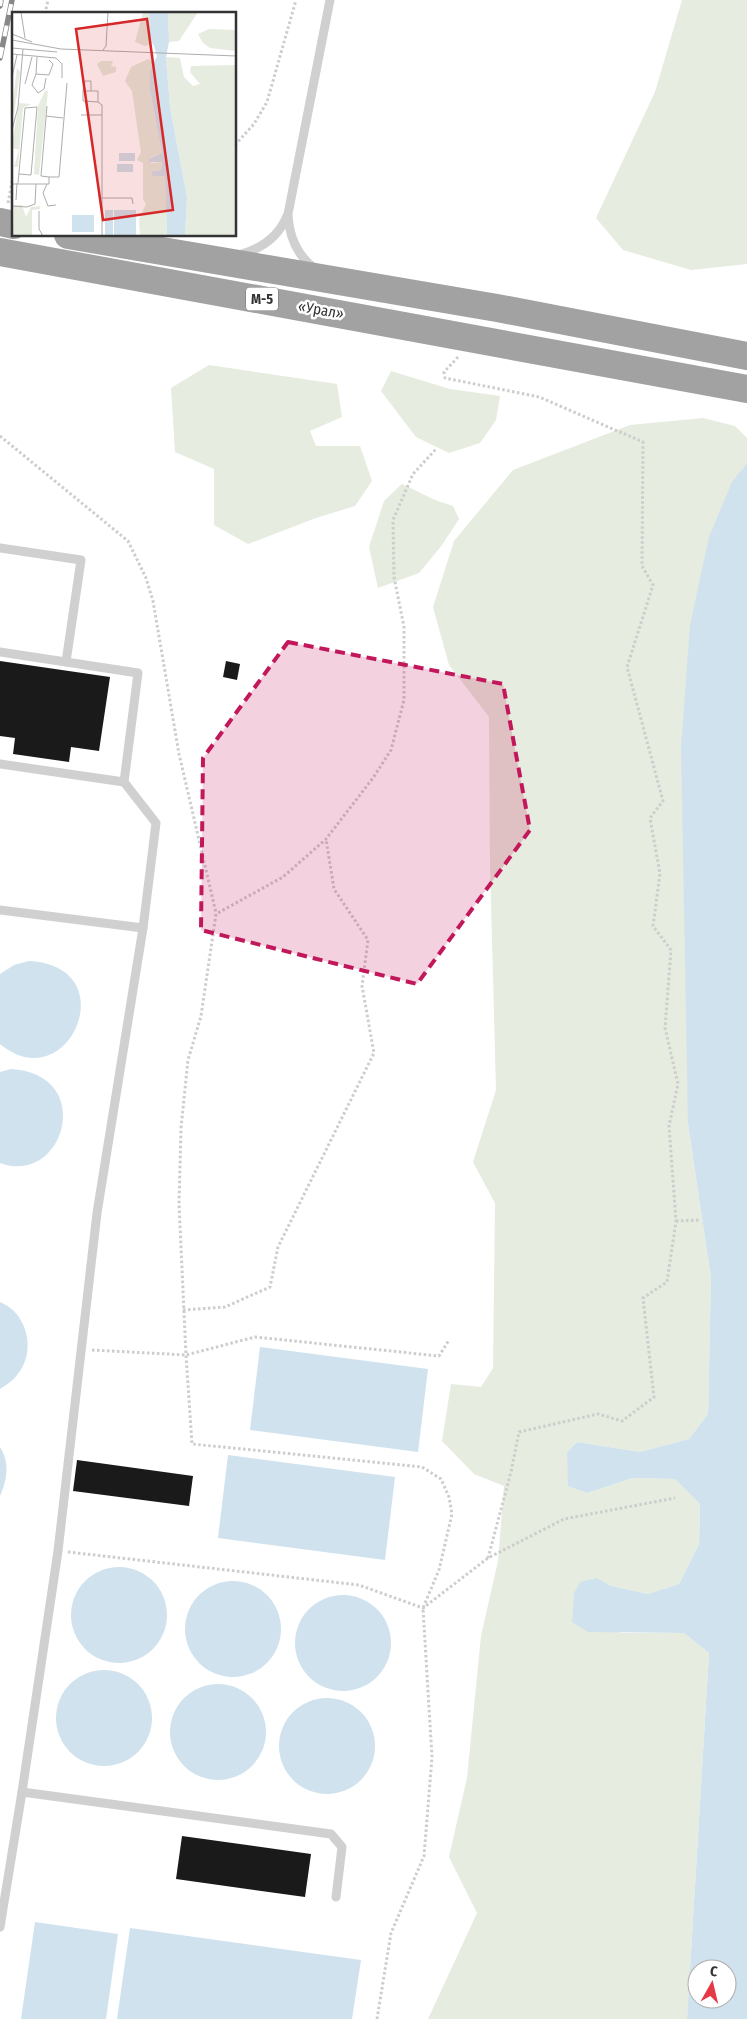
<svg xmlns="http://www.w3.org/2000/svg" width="747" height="2019" viewBox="0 0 747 2019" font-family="'Fira Sans Condensed',sans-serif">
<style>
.green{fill:#e6ecdf}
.water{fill:#cfe2ee;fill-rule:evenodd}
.building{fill:#1a1a1a}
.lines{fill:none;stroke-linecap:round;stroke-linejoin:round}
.path{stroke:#cdcdcd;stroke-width:3;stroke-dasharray:2.5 2.5;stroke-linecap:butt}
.service{stroke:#d0d0d0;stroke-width:9}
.trunk{stroke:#a2a2a2;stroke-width:28}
.rail-casing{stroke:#888;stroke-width:5.5}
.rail{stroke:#fff;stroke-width:4;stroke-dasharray:11;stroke-linecap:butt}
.trunk-bridge{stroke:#a2a2a2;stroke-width:28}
.marked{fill:#c2185b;fill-opacity:0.2;stroke:#c2185b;stroke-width:4;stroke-dasharray:10 6;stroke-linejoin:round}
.labels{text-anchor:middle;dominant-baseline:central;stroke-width:5;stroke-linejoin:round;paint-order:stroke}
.shield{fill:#fff;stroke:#707070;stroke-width:1}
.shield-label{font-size:14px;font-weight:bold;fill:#333}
.street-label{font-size:15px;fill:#333;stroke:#fff}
.inset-road{fill:none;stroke:#adadad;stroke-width:1}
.view{fill:#d62828;fill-opacity:0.15;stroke:#d62828;stroke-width:2.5}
.inset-edge{fill:none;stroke:#333;stroke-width:2.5}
</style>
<rect width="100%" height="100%" fill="#fff"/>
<g class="green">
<polygon points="682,0 747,0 747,264 691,270 623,250 596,218 655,92"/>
<polygon points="209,365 337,384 342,417 310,431 316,446 360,446 372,481 355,506 316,518 248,544 214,525 214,469 175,452 171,388"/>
<polygon points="391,371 450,389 500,396 496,420 480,443 449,453 416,437 381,391"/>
<polygon points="703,418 735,426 747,438 747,463 732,483 688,1124 711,1278 708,1414 689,1439 640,1452 577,1442 567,1452 569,1486 587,1493 633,1478 675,1479 700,1504 699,1544 679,1584 648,1594 611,1586 597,1578 620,1633 684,1633 709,1653 687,2019 428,2019 477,1913 449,1857 467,1778 481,1636 498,1561 504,1486 474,1474 442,1441 451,1384 481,1387 493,1368 495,1203 473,1162 496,1090 490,865 489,717 449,665 433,607 454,541 513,470 630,425"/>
<polygon points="402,484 435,500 453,506 459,519 442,545 419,573 378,588 369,547 384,501"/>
</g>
<g class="water">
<path d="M747,463V2019H687L709,1653L684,1633L588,1632L572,1622L574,1593L580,1582L597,1578L611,1586L648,1594L679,1584L699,1544L700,1504L675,1479L633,1478L587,1493L568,1486L567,1452L577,1442L640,1452L689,1439L708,1414L711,1278L688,1124L681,747L690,625L709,537L732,482ZM697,1969H727V1999H697Z"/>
<path d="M29,961C127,966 68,1101 0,1044V974L14,965Z"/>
<path d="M11,1069C97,1074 64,1187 0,1163V1072Z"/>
<path d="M0,1302C26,1312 36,1348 20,1371C15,1379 8,1384 0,1389Z"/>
<polygon points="260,1347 428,1369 418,1452 250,1430"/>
<path d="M0,1447C10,1463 7,1480 0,1496Z"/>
<polygon points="228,1455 395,1477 385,1560 218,1538"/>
<circle cx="119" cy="1615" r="48"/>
<circle cx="233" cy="1629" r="48"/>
<circle cx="343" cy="1643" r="48"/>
<circle cx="104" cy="1718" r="48"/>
<circle cx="218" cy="1732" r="48"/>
<circle cx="327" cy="1746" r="48"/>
<polygon points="35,1922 118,1934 106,2019 21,2019"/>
<polygon points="130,1928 361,1960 352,2019 117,2019"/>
</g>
<g class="building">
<polygon points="0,661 110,677 99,751 71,747 69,762 13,754 15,738 0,736"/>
<polygon points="226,661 240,664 237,680 223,677"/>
<polygon points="77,1460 193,1476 189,1506 73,1491"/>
<polygon points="182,1836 311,1854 305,1897 176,1879"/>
</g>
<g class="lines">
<g class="path">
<polyline points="45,14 48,0"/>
<polyline points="235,145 254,124 267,102 296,0"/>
<polyline points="8,203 14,172"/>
<polyline points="458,357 444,372 445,378 539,397 643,442 642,566 653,585 627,667 663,801 650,818 660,874 653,926 671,950 665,1028 678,1084 669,1126 676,1221 667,1282 643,1298 654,1397 622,1421 598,1414 519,1432 511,1472 488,1558"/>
<polyline points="0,436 128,541 146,578 153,601 179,754 216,913"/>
<polyline points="676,1221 701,1220"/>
<polyline points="183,1310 225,1307 270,1287 278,1247 374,1053 362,986 368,940 334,889 326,839"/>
<polyline points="92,1350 186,1355 255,1337 439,1356 449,1340"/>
<polyline points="68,1552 359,1585 423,1608 488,1558 564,1519 675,1498"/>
<polyline points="377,2019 391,1933 424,1856 432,1757 423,1608 439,1570 452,1514 449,1497 441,1479 422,1467 192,1444 186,1355 179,1204 181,1128 188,1060 201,1016 216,914 283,877 326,839 373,778 391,750 404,700 404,627 394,577 393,520 413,474 436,449"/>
</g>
<g class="service">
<path d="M239,255C261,249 278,238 287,216"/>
<path d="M314,268C297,255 289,236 288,214L330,0"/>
<polyline points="0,548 81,560 66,662"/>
<polyline points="0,652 138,673 124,782"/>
<polyline points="0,764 124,782 156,823 143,928 97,1213 58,1551 22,1792 0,1927"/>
<polyline points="0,910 143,928"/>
<polyline points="22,1792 331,1834 342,1847 336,1897"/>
</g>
<g class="trunk">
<polyline points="68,235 497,308 747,356"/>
<polyline points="0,252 747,389"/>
</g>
<defs>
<g id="rail">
<polyline points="0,6 1,0"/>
<polyline points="0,58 12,0"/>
</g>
</defs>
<use href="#rail" class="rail-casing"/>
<use href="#rail" class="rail"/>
<polyline class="trunk-bridge" points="0,222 14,225"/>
</g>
<path class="marked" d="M288,642L503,684L530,830L417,984L201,930L203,758Z"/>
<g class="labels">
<rect class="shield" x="246" y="287.5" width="32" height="23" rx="4"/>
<g class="shield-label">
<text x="262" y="299">М-5</text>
</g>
<g class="street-label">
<text transform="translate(321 310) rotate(10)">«Урал»</text>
</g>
</g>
<g transform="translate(12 12)">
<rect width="224" height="224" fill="#fff"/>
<path d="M131,0H137L141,32L133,34L123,30ZM156,0H186L167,29L157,30ZM197,17L224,18V39L198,36L191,31L186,22ZM154,45L168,46L172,65L181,74L188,72L178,60L179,54L224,53V224H173L175,185L158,95ZM136,47L142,50L138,79L150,141L138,146L139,151L150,150L149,158L143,159L153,164L155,224H128L127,207L134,192L131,187V151L125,148L129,140L125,114L120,79L113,69L119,55ZM89,49H101L99,54L104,55V60L91,64L85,52ZM5,56L8,60L2,103L0,95ZM33,79H36L27,163L22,162L26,94ZM7,91L19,92L11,96L6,155H2L7,138L1,136L0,138V131ZM2,193H10L14,205L19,195L28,194V197L20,198V224H1Z" fill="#e6ecdf"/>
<path d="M137,0H156L157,30L154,45L158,95L175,185L173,224H155L153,164H141L139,160L149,158L150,150H137V147L150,141L138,79V59L145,44L138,22ZM107,141H123V149H107ZM105,152H121V160H105ZM93,198H101V224H93ZM102,198H124V224H102ZM60,203H82V220H60Z" fill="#cfe2ee"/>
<path class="inset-road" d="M9,0L13,26M0,22L20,30M0,28L49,37L224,44M0,36L45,40M91,38L94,34L96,0M0,42L44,46L50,52V66M25,45L24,62L37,63L41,52L37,48M24,62L20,73L26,81L32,77L34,66M0,65L5,43M13,72L20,45M71,79L73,69H79V79M86,90V79H71V89L86,90L90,93V224M69,103H90M34,104L51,106M0,118L6,95L11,37M37,165H47L55,71M6,171L13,96L25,95L19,163L7,162M0,172H37V165L29,164L35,94M35,172L31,181L36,194L44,193M90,186H120L121,192M4,188L5,171M0,194L15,195L23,192L24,172M27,199V217L31,224"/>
<path class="view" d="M135,7L161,198L91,208L64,17Z"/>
<rect width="224" height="224" class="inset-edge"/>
</g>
<g transform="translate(712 1984) rotate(8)"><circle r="24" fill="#ffffff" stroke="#adadad"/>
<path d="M0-4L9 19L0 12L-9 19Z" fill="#e63946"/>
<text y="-8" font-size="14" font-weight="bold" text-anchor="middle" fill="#333333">С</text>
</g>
</svg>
